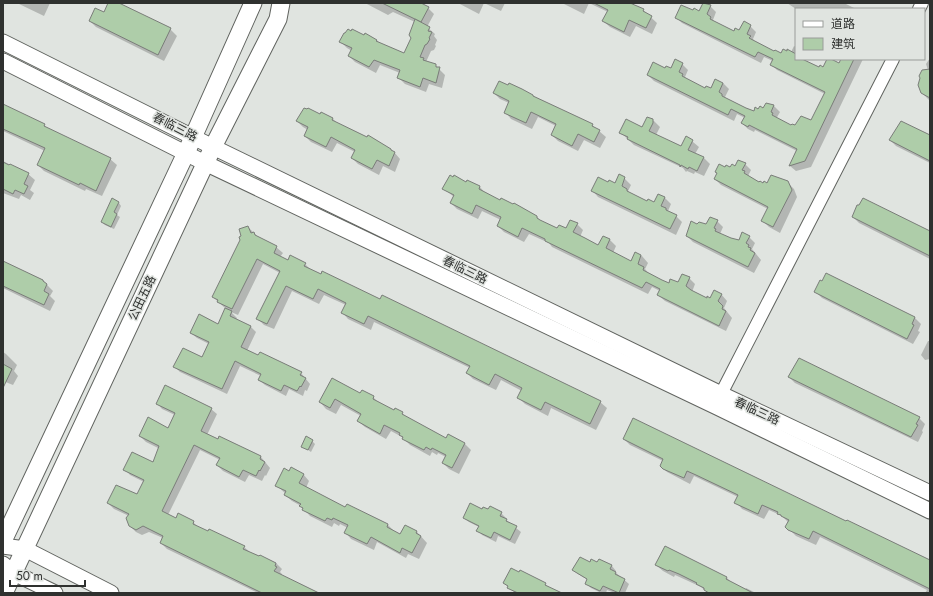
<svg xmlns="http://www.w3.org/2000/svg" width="933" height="596" viewBox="0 0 933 596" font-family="Jost,'Noto Sans SC',sans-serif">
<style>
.shadow{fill:#0003}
.building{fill:#aecda9;stroke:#7a7d79}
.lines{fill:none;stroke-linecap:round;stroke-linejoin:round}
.minor-casing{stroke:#60635f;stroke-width:14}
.tertiary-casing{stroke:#60635f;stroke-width:17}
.secondary-casing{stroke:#60635f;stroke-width:19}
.minor{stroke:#fff;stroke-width:12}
.tertiary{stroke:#fff;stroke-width:15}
.secondary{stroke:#fff;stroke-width:17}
.labels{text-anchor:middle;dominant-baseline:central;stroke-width:3;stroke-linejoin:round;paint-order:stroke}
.street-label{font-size:12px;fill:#2f312f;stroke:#e0e4e0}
</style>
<rect width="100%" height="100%" fill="#e0e4e0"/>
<g class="shadow">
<polygon points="17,3 50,3 44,16"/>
<polygon points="109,3 117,3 170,29 177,36 164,61 96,27 90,21 104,14"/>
<polygon points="365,3 419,3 428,8 434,14 427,27 435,34 434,36 437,40 435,45 436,46 434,50 431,51 426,62 435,65 445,75 442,88 429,84 426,92 405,84 399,78 400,73 380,65 376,73 355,62 349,56 352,51 347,48 341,42 377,40 380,44 404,55 412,38 415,22 393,12 388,15"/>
<polygon points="458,3 484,3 479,14"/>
<polygon points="484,3 505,3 501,11"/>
<polygon points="562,3 589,3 584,14"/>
<polygon points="589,3 629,3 643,10 657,23 652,34 636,26 630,37 610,27 603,21 608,12"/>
<polygon points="704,3 710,6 716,12 713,20 716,23 734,32 740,32 750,26 756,32 753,39 756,43 775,52 782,54 791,52 794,46 796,47 796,59 805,59 804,61 820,69 839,64 842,59 863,59 811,167 796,171 790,166 797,151 755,130 754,132 748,129 742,123 745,118 737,114 734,121 654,81 648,75 666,69 672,69 682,64 688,70 685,77 688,81 705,89 711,89 723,83 729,89 725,97 726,99 754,112 764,110 767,104 774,106 780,112 776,119 791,126 796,127 811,122 825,94 777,70 771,64 773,61 764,57 761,63 682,23 676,17 694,12 700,12"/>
<polygon points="787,3 844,3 856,9 796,9"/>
<polygon points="930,58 930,101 922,93 928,70 926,64"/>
<polygon points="494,93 533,96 592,125 606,137 600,148 584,140 578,151 558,141 552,135 556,126 538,117 532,129 511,119 505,112 509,103 500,99"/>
<polygon points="3,105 44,125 50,131 110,159 117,165 102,196 86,189 85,191 44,171 38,165 45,151 3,131"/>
<polygon points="322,114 333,119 337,123 367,138 368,136 379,142 394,152 400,159 395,172 383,166 379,175 358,164 352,158 355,152 337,143 332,152 311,142 305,136 308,130 303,127 297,121 321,115"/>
<polygon points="648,118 654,121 660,127 656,135 682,148 687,137 699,147 695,154 704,158 710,164 704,176 695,172 694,174 687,171 686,172 683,168 634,145 620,132 643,128"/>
<polygon points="930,136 930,163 896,146 890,140"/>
<polygon points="3,161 28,174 35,180 30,190 34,193 30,200 21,195 19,199 3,193"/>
<polygon points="745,164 751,170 748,176 760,183 767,184 787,182 794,189 797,197 780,233 769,227 763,221 768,209 721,185 715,179 726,168"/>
<polygon points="619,176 625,179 631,185 628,191 631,194 648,202 654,203 658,195 665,198 671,204 668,211 676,216 682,222 676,235 598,197 592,190 609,183 615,184"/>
<polygon points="467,183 480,187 486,194 537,217 542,222 558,230 566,230 577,224 583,230 580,237 599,246 603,237 610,240 616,246 613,253 631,262 636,253 642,256 648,263 645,269 650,275 669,284 678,283 689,278 695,284 692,292 707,299 721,294 727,301 724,308 732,318 726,331 665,301 658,295 660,291 652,287 648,294 552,247 549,243 529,234 524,242 504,232 498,226 501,220 482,211 478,219 457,209 451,203 454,197 443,188"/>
<polygon points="119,203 121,206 117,215 120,217 114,229 105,225 102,222"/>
<polygon points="859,207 930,232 930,259 859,223 853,217"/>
<polygon points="717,221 723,227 720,234 735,241 749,237 755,243 752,249 761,260 754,273 693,242 687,236 698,225 707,225"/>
<polygon points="248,227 259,238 276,247 283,253 280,257 289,261 305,264 311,270 600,402 607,408 596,430 551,408 548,416 525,404 519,398 522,391 501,380 496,390 473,379 467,373 470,368 374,322 371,330 348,319 342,312 346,305 324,295 319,304 292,291 274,329 264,325 257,318 280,273 263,264 238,315 231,312 237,318 236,320 251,327 256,332 247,351 301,373 310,384 307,391 305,390 303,396 289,389 286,396 265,385 259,380 261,376 240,366 227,394 180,372 175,367 202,359 209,344 197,338 191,333 218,325 226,309 213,297"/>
<polygon points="3,261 11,267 23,272 23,271 43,280 49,287 53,291 50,296 55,301 50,311 3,288 3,289"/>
<polygon points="827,274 915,318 921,324 918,331 920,332 913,344 822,298 816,292"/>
<polygon points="928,341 930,341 930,359 925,360 921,355"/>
<polygon points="3,352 6,354 17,365 14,371 18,376 13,385 3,381"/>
<polygon points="789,377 919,418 925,424 922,431 923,432 918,442 795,383"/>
<polygon points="332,380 361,395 373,397 379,403 394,411 402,413 408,419 446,439 448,436 465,444 471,450 459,474 449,469 443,463 446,457 438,453 437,455 432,452 430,456 410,445 402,437 391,431 386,439 365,427 358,421 361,416 341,405 336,414 326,409 320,402"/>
<polygon points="157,403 211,409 217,414 207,435 261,457 270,468 266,476 265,475 262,481 249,475 245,482 223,471 217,465 220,460 200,450 168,515 176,519 193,522 199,528 244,547 250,552 276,563 282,569 280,572 282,574 281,576 314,593 258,593 167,549 161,543 163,538 149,532 142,535 136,532 130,526 129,516 114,509 108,503 137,496 144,482 130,475 125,469 153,463 160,449 146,442 140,436 169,429 175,415 162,409"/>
<polygon points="624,439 847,523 930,561 930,593 925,593 927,590 820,537 816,545 796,536 787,527 789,523 782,516 769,510 764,519 742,509 736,502 738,497 694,476 690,484 667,472 661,466 663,461 630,445"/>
<polygon points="312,441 315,444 311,452 302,446"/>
<polygon points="290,472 303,474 309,481 306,488 346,508 347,505 388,525 394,531 401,535 405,526 417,532 427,543 419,559 408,554 406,558 377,542 374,550 351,539 345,532 348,528 340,524 339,526 334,523 332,527 310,516 301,506 292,501 285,495 286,494 277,486"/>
<polygon points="490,508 501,513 506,518 505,519 521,532 515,544 498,536 496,542 482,535 478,530 479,527 469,522 464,518 482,510 489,511"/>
<polygon points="665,548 727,578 732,583 745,590 746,588 756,593 708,593 701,587 686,580 675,575 674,577 663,571 656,565"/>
<polygon points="600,560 612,566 616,571 615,572 629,584 625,593 615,593 607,590 606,593 601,593 591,588 586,583 588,580 578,574 573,570 590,563 598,564"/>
<polygon points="504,583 545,584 556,593 515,593"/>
</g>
<g class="building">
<polygon points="108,3 119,3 171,28 158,55 89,21 95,8 104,12"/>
<polygon points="382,3 421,3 429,7 421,22"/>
<polygon points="594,3 630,3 644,9 643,11 652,16 646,28 629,20 624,32 602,21 608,10"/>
<polygon points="703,3 711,5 707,14 711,17 710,19 734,31 735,28 739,30 744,21 751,25 747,34 751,36 749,38 774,51 775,50 781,53 783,49 787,51 787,49 796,54 796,59 802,59 819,67 820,65 823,67 827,59 831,59 839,63 841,59 854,59 805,161 789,166 797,149 749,125 748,127 741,123 745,116 731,109 728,115 647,75 653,62 665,68 666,66 671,68 675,59 683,63 679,72 683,74 682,76 705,88 706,86 711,88 715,79 723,83 719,92 722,94 722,96 746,108 754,111 755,107 758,109 760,106 763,108 766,103 774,105 771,112 773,113 772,115 791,125 792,124 795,125 801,116 811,120 825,92 770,65 773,59 758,52 755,57 675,18 681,5 693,10 694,8 699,11"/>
<polygon points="415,19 430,27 428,31 432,32 429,38 430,39 427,44 425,45 420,57 424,58 423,60 436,64 436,67 440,67 436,83 423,78 420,87 397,78 400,70 374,60 369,67 348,56 352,48 339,42 344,33 345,33 348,29 351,31 352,29 364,35 365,33 377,40 376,41 404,53 411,38 409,35"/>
<polygon points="930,69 930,98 921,93 918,85 920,78 919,76 922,70"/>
<polygon points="499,81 508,85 509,83 522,89 533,95 533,96 593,124 592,126 600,130 594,142 578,134 572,146 551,135 556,124 531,112 526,123 504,113 509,101 493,93"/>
<polygon points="3,104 45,124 44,126 111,158 96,191 80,183 79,185 37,165 45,148 3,129"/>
<polygon points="304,108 307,109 308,108 320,114 321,112 333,118 332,120 367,137 368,135 391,149 391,150 395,152 389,166 377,160 372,169 351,158 355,150 331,137 326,147 304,136 308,127 296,121"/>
<polygon points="647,117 653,119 653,123 649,131 681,146 686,136 693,140 688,150 704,157 697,171 689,167 688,169 681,165 680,167 680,165 627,139 628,137 619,133 626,119 642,127"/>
<polygon points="901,121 930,135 930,161 889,140"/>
<polygon points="738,160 746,163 742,170 745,171 744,173 759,182 760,181 763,183 764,181 767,183 771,175 788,181 792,190 773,227 761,221 768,207 714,179 717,173 715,172 719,164 725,167 726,165 730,167 732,164 735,166"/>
<polygon points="3,162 9,165 10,164 29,173 24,184 28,186 24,194 15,190 13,194 3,189"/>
<polygon points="619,174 625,177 622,186 627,189 627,191 647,201 648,199 654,202 658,194 665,197 661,206 666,208 666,210 677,215 670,229 591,191 598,177 608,182 609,180 615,183"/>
<polygon points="450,175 453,177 454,175 466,182 467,180 480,186 479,189 500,200 501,198 513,204 514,203 537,216 537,218 540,220 557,228 559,225 566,228 570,220 578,223 573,232 585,238 598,245 603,236 610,239 606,248 631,261 635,252 641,255 638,264 644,267 643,270 662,280 669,283 670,279 678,282 682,274 690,277 686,286 691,290 707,298 707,296 710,298 714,290 722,294 718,301 723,306 722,309 726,311 719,326 657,295 660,289 646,282 642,288 545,241 545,239 522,228 518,237 497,226 501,217 476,205 472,214 450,203 454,195 442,189"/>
<polygon points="112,198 119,202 114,212 117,214 111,227 101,222"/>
<polygon points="863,198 930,231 930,256 852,217 857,205 859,205"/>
<polygon points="710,217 718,220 714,228 716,229 715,231 731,238 739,240 742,232 750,236 746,243 749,245 748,247 751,248 750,250 755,253 748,267 686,236 691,221 697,224 699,222 706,224"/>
<polygon points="248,226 251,233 254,232 255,235 277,246 274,253 288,260 290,255 306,263 304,266 321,274 322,271 380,299 382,295 601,401 590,424 545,402 541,410 517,398 522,388 495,374 489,385 466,373 470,366 368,316 364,324 341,313 346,303 318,289 313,299 286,286 267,324 256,319 280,271 257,259 232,309 217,302 218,300 212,297 240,240 239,237 241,236 239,229"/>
<polygon points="3,261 43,280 43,281 47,284 44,291 49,294 44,305 3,286"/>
<polygon points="826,273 915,317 912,324 914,325 907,339 814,292 820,280 822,281"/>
<polygon points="225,308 232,311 230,316 251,326 241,347 258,355 260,352 302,372 300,375 306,378 301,387 300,386 297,391 284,385 281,391 258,380 261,374 235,361 222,389 173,367 183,348 202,357 209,342 190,333 199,314 218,324"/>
<polygon points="799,358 920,417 916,424 918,425 911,437 788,377"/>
<polygon points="3,364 12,369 3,388"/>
<polygon points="332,378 360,393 362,390 374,396 373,399 394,410 395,408 403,412 402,414 446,438 448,434 465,443 452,468 442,463 446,455 432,448 431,450 426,447 424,450 402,439 403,437 399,435 400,433 384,425 380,434 357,421 361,414 335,399 330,408 319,402"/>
<polygon points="165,385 212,408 201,431 218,439 219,436 261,456 260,459 265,462 260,471 259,470 256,476 243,470 239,477 216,465 220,458 194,445 162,511 176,518 178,513 194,521 193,524 208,531 209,529 245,546 243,549 259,556 260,555 276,563 275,566 277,567 274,571 319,593 262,593 160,543 163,536 143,526 136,530 129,526 126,518 129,514 107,503 116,485 137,494 144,480 123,470 132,452 153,462 159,446 139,436 148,417 168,428 175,413 156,404"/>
<polygon points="633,418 846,521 847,520 930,560 930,589 813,531 809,539 788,530 785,527 789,520 781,516 781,515 777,514 778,512 762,505 758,514 734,503 738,495 696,475 687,471 684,478 663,469 660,466 663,459 623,439"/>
<polygon points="306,436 313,440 308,450 301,447"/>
<polygon points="291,467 304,474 299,483 345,507 347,504 388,524 387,527 400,534 405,525 417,531 416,533 421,536 412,553 402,548 400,553 371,537 367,544 344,533 348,525 333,518 332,520 327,518 325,521 302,510 303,508 299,506 301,504 284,495 286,491 275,486 284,468 289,471"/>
<polygon points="470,503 482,509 483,507 488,509 490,506 502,512 500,516 507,519 506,521 517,526 510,540 494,532 491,538 476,531 479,526 463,518"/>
<polygon points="665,546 727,577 726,579 753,593 709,593 704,590 704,588 696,584 697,583 679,574 669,570 668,571 655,565"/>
<polygon points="580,557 590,562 591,559 597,562 599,559 612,565 610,569 616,572 615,574 625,579 619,593 603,586 600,591 585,584 587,579 572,570"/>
<polygon points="511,568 519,572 520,570 546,583 545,585 562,593 518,593 507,588 508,586 503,583"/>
</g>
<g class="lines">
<defs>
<g id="minor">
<polyline points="919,9 922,3"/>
<polyline points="719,402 721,394 893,59"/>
</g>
<g id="tertiary">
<polyline points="3,42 213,147 721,394 930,493"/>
<polyline points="3,61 205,163 717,407 930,511"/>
<polyline points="3,546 25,549 111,593"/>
<polyline points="3,564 14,573 55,593"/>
</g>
<g id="secondary">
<polyline points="3,541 186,153 253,3"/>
<polyline points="4,593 213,147 278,19 281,3"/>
</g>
</defs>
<use href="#minor" class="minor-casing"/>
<use href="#tertiary" class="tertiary-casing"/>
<use href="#secondary" class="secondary-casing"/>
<use href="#minor" class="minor"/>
<use href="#tertiary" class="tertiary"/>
<use href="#secondary" class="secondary"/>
</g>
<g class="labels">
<g class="street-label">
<text transform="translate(175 127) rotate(27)">春临三路</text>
<text transform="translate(465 270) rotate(26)">春临三路</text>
<text transform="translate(142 298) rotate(-65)">公田五路</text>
<text transform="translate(757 411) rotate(25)">春临三路</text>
</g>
</g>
<rect width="933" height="596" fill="none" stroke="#2f312f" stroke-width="8"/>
<rect x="795" y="8" width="130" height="52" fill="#e0e4e0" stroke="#999c99"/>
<rect x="803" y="21" width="20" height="6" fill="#ffffff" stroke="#999c99"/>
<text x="831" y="28" font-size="12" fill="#2f312f">道路</text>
<rect x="803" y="38" width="20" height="12" fill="#aecda9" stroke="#999c99"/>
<text x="831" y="48" font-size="12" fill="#2f312f">建筑</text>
<path d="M10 580v6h75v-6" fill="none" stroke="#2f312f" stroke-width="2"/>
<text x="16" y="580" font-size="12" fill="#2f312f" stroke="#e0e4e0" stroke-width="3" paint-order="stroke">50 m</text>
</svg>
